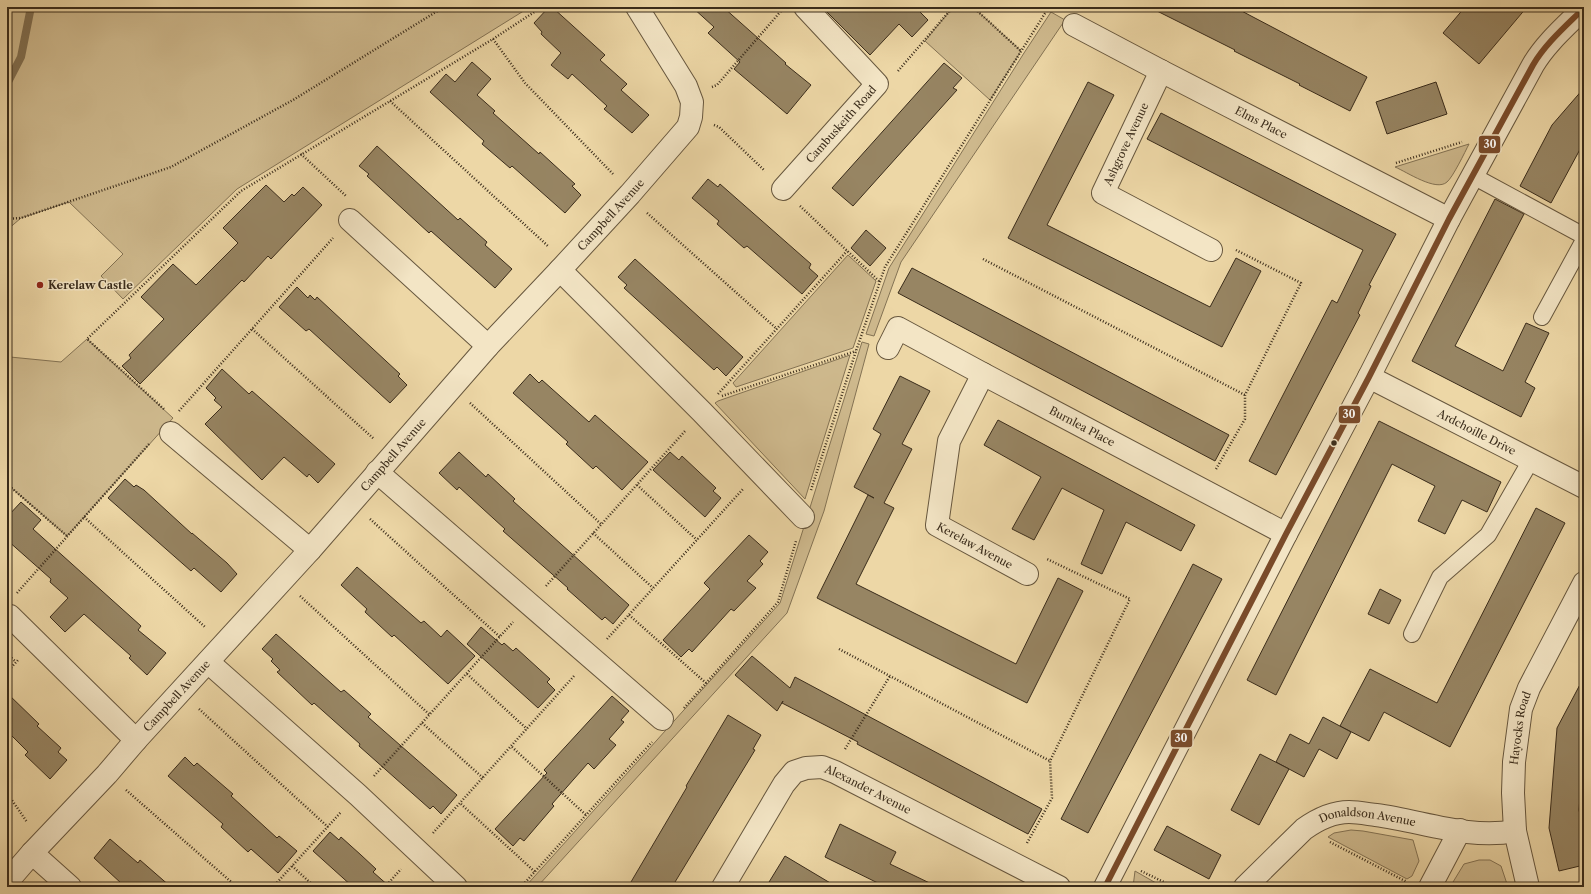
<svg xmlns="http://www.w3.org/2000/svg" width="1591" height="894" viewBox="0 0 1591 894" font-family="'Libre Caslon Text',serif">
<style>
.green{fill:#cfba8e;stroke:#847354}
.lines{fill:none;stroke-linecap:round;stroke-linejoin:round}
.stream{stroke:#817052;stroke-width:8}
.building{fill:#978563;stroke:#3a2c1b}
.lane-casing{stroke:#67573e;stroke-width:18}
.street-casing{stroke:#67573e;stroke-width:24}
.path{stroke:#3a2c1b;stroke-width:2.5;stroke-dasharray:1 2;stroke-linecap:butt}
.lane{stroke:#f3e5c5;stroke-width:16}
.street{stroke:#f3e5c5;stroke-width:22}
.bus-1-casing{stroke:#f3e5c5;stroke-width:9}
.bus-1{stroke:#7a4b2a;stroke-width:6}
.poi-dot{fill:#8f2418;stroke:#f3e5c5;stroke-width:1.5}
.bus-dot{fill:#3a2c1b;stroke:#f3e5c5;stroke-width:1.5}
.labels{text-anchor:middle;dominant-baseline:central;stroke-width:3;stroke-linejoin:round;paint-order:stroke}
.street-label{font-size:11px;fill:#3a2c1b;stroke:#f3e5c5}
.poi-label{font-size:11px;font-weight:bold;fill:#3a2c1b;stroke:#f3e5c5;text-anchor:start}
.line-badge{stroke:#f3e5c5;stroke-width:1.5}
.badge-label{font-size:11px;text-anchor:middle;font-weight:bold;fill:#fff}
</style>
<rect width="100%" height="100%" fill="#edd7a6"/>
<filter id="stains"><feTurbulence type="fractalNoise" baseFrequency=".005" numOctaves="4"/><feColorMatrix values="0 0 0 0 .2 0 0 0 0 .09 0 0 0 0 .02 0 0 0 .5 -.17"/></filter>
<radialGradient id="worn" r=".72"><stop offset=".6" stop-color="#630" stop-opacity="0"/><stop offset="1" stop-color="#630" stop-opacity=".3"/></radialGradient>
<g class="green">
<polygon points="7,7 530,7 237,189 123,299 101,276 123,254 69,202 21,218 7,230"/>
<polygon points="953,7 973,7 1021,51 990,100 925,41"/>
<polygon points="1051,12 1065,20 901,262 874,336 866,334 889,268 1024,53"/>
<path d="M1469,144C1465,152 1453,177 1447,182C1436,192 1407,172 1395,167Z"/>
<polygon points="848,255 876,281 853,348 736,387 733,383"/>
<polygon points="87,339 173,418 67,536 7,484 7,353 10,357 61,362"/>
<polygon points="862,342 869,344 824,511 787,613 537,887 525,887 780,603"/>
<polygon points="850,355 805,499 715,403 718,401"/>
<polygon points="1351,830 1363,831 1413,840 1419,861 1412,876 1407,879 1328,837 1334,833"/>
<polygon points="1479,860 1490,860 1501,866 1508,887 1450,887 1464,864"/>
<polygon points="1135,871 1163,887 1133,887"/>
</g>
<g class="lines">
<polyline class="stream" points="7,84 21,57 31,7"/>
</g>
<g class="building">
<polygon points="549,7 552,7 605,55 600,60 627,84 621,90 649,115 632,133 604,109 607,106 572,74 568,79 551,65 561,53 541,34 542,32 534,23"/>
<polygon points="692,7 723,7 786,63 785,64 811,85 787,114 734,69 740,62 708,33 714,27"/>
<polygon points="822,7 915,7 928,20 912,37 899,24 870,55"/>
<polygon points="1149,7 1234,7 1367,77 1350,111 1299,85 1300,84 1234,51 1235,50"/>
<polygon points="1465,7 1527,7 1479,64 1443,33"/>
<polygon points="472,62 491,79 477,95 495,111 493,113 539,154 540,152 575,184 572,186 581,195 565,213 512,166 510,168 482,144 484,141 430,92 446,74 455,82"/>
<polygon points="944,63 962,78 953,88 957,90 853,206 832,188"/>
<polygon points="1088,82 1114,95 1047,225 1210,307 1236,258 1261,271 1222,347 1008,238"/>
<polygon points="1436,82 1447,114 1387,134 1376,102"/>
<polygon points="1584,88 1584,142 1551,203 1520,186 1552,125"/>
<polygon points="1161,113 1396,234 1369,285 1371,286 1358,313 1360,315 1276,475 1249,461 1332,300 1337,303 1363,250 1147,139"/>
<polygon points="377,146 458,220 460,218 487,242 485,245 512,269 495,288 431,231 429,233 367,176 369,174 359,166"/>
<polygon points="708,179 718,187 720,184 811,264 809,268 818,276 802,294 747,246 744,248 717,224 719,221 692,198"/>
<polygon points="266,185 284,202 292,194 294,196 303,187 322,205 271,259 268,256 244,282 242,280 140,384 122,366 131,358 129,355 164,319 141,297 173,264 196,285 238,243 223,228"/>
<polygon points="1495,199 1524,214 1455,346 1503,371 1526,323 1549,333 1525,382 1535,388 1521,417 1412,361"/>
<polygon points="866,230 886,248 870,266 851,248"/>
<polygon points="635,259 743,357 726,376 717,367 714,370 624,288 627,285 618,277"/>
<polygon points="912,268 1229,435 1215,461 898,293"/>
<polygon points="297,287 308,298 310,295 315,300 317,297 400,374 398,376 407,385 390,403 309,329 306,331 279,307"/>
<polygon points="222,369 249,394 252,391 335,464 318,483 309,474 307,477 284,457 262,480 205,424 222,407 214,400 216,398 206,388"/>
<polygon points="530,374 539,383 542,380 589,422 595,415 648,462 622,490 596,466 593,469 566,444 568,442 513,393"/>
<polygon points="900,376 930,391 902,444 912,449 884,503 894,508 856,584 1016,664 1058,578 1083,591 1027,703 817,598 868,495 874,498 854,487 881,434 873,429"/>
<polygon points="998,420 1195,525 1181,551 1126,522 1102,574 1081,564 1104,510 1062,488 1034,540 1012,529 1041,477 984,445"/>
<polygon points="1379,421 1501,482 1487,512 1462,500 1445,534 1418,521 1435,486 1392,464 1276,695 1247,680"/>
<polygon points="459,452 486,477 488,474 515,499 513,501 629,605 613,624 605,617 602,620 567,589 568,588 503,531 505,529 459,487 457,490 439,473"/>
<polygon points="670,452 679,460 682,456 716,488 713,491 721,498 705,517 653,470"/>
<polygon points="125,479 134,487 136,485 144,490 192,534 192,533 227,563 237,574 221,592 194,568 191,571 108,498"/>
<polygon points="21,502 41,520 33,529 141,626 138,630 166,653 147,675 129,658 131,656 84,614 65,632 50,617 68,598 50,582 51,579 7,540 7,517"/>
<polygon points="1536,508 1565,523 1450,747 1384,712 1369,741 1340,726 1370,669 1437,703"/>
<polygon points="749,535 768,552 760,561 763,564 747,581 756,588 734,611 731,609 692,652 689,649 681,657 663,640 710,589 704,583"/>
<polygon points="1193,564 1222,579 1088,833 1061,819"/>
<polygon points="357,567 421,623 424,621 441,637 447,630 475,656 448,684 394,635 392,637 365,612 367,609 341,585"/>
<polygon points="1380,589 1401,600 1389,624 1368,614"/>
<polygon points="481,627 502,645 504,643 513,651 516,648 550,679 547,682 555,690 538,708 467,644"/>
<polygon points="276,634 341,692 344,690 371,714 368,717 457,795 441,814 433,806 430,809 359,746 360,744 314,703 312,705 277,672 280,670 271,661 273,659 262,649"/>
<polygon points="752,656 790,688 795,677 1042,809 1028,834 857,744 858,742 782,703 783,701 777,711 735,675"/>
<polygon points="1584,677 1584,746 1579,810 1584,834 1584,865 1559,871 1549,828 1557,728"/>
<polygon points="7,693 39,724 37,726 61,748 58,752 67,760 50,779 25,755 28,752 7,731"/>
<polygon points="612,696 629,711 621,720 624,722 609,739 616,745 594,769 588,763 552,804 554,806 524,841 520,838 513,846 495,829 547,773 544,770"/>
<polygon points="728,715 761,735 753,749 755,750 672,887 628,887 687,787 686,786"/>
<polygon points="1323,717 1351,732 1337,759 1319,749 1304,777 1276,762 1290,734 1309,744"/>
<polygon points="1260,754 1289,769 1259,825 1231,810"/>
<polygon points="185,757 194,766 197,763 233,794 231,796 277,838 279,836 297,851 278,873 251,849 248,852 221,827 223,824 168,776"/>
<polygon points="840,824 896,852 890,864 938,887 886,887 825,857"/>
<polygon points="1167,826 1221,855 1209,879 1154,850"/>
<polygon points="330,832 339,840 341,837 361,855 376,869 373,872 390,887 353,887 313,851"/>
<polygon points="110,839 138,863 140,860 171,887 120,887 122,884 94,858"/>
<polygon points="785,856 837,887 766,887"/>
</g>
<g class="lines">
<defs>
<g id="lane">
<polyline points="1473,176 1584,236"/>
<polyline points="1542,317 1584,240"/>
<polyline points="1412,634 1440,577 1488,535 1531,460"/>
</g>
<g id="street">
<path id="s1" d="M1074,25L1161,71L1449,219"/>
<polyline points="1161,71 1103,193 1211,250"/>
<path id="s2" d="M783,189L877,84L805,7"/>
<polyline points="350,220 488,346"/>
<polyline points="560,270 702,412 803,517"/>
<path id="s3" d="M888,348L898,328L983,374L1286,534"/>
<path id="s4" d="M983,374L949,441L937,525L1027,574"/>
<path id="s5" d="M1369,377L1584,487"/>
<polyline points="171,433 310,550"/>
<polyline points="377,472 662,719"/>
<polyline points="10,616 136,740"/>
<polyline points="208,662 358,795 456,887"/>
<polyline points="32,853 70,887"/>
<path id="s6" d="M7,882L32,853L107,774L136,740L310,550L488,346L560,270L630,194L688,127L691,117L692,102L686,86L637,7"/>
<path id="s7" d="M723,887L784,784L794,772L806,768L822,767L835,772L1059,887"/>
<path d="M1105,887L1286,534L1369,377L1449,219L1533,65C1546,43 1566,26 1584,8"/>
<path id="s8" d="M1245,887L1304,829C1318,819 1332,812 1349,812C1358,812 1368,814 1376,815C1422,821 1469,840 1515,831"/>
<polyline points="1430,887 1460,830"/>
<path id="s9" d="M1528,887L1515,831L1513,793L1514,762L1521,709L1529,688L1584,583"/>
</g>
</defs>
<use href="#lane" class="lane-casing"/>
<use href="#street" class="street-casing"/>
<g class="path">
<polyline points="973,7 1021,51"/>
<polyline points="493,39 525,83 613,174"/>
<polyline points="898,71 953,7"/>
<polyline points="712,87 717,85 781,11"/>
<polyline points="390,101 549,247"/>
<polyline points="714,125 719,127 765,171"/>
<polyline points="301,154 346,196"/>
<polyline points="1396,163 1462,142"/>
<polyline points="800,206 880,282"/>
<polyline points="647,213 777,329"/>
<polyline points="7,219 21,218 171,167 293,100 444,7"/>
<polyline points="983,259 1245,395"/>
<polyline points="252,329 374,439"/>
<polyline points="718,394 847,251"/>
<polyline points="722,396 856,351"/>
<polyline points="470,403 601,524"/>
<polyline points="164,409 87,339 241,191 493,39 542,7"/>
<polyline points="179,411 333,238"/>
<polyline points="1216,469 1245,419 1245,395 1301,283 1236,250"/>
<polyline points="7,484 67,536"/>
<polyline points="637,485 697,540"/>
<polyline points="811,490 856,351 885,267 1049,7"/>
<polyline points="84,517 205,627"/>
<polyline points="370,519 500,637"/>
<polyline points="593,533 653,588"/>
<polyline points="546,586 686,430"/>
<polyline points="17,593 149,444"/>
<polyline points="300,596 430,715"/>
<polyline points="629,615 706,683"/>
<polyline points="607,639 743,489"/>
<polyline points="839,649 1050,761"/>
<polyline points="7,654 16,662"/>
<polyline points="7,672 19,659"/>
<polyline points="467,674 527,729"/>
<polyline points="684,708 778,602 796,541"/>
<polyline points="199,709 328,827"/>
<polyline points="422,723 483,778"/>
<polyline points="512,747 586,815"/>
<polyline points="845,749 890,676"/>
<polyline points="374,776 513,622"/>
<polyline points="126,790 237,887"/>
<polyline points="7,793 27,822"/>
<polyline points="461,804 535,872"/>
<polyline points="433,833 574,676"/>
<polyline points="1330,842 1407,882"/>
<polyline points="1027,843 1052,798 1050,761 1130,599 1047,559"/>
<polyline points="292,866 315,887"/>
<polyline points="1141,871 1174,887"/>
<polyline points="273,887 341,812"/>
<polyline points="385,887 401,869"/>
<polyline points="521,887 652,742"/>
</g>
<use href="#lane" class="lane"/>
<use href="#street" class="street"/>
<defs>
<path id="bus-1" d="M1105,887L1286,534L1369,377L1449,219L1533,65C1546,43 1566,26 1584,8"/>
</defs>
<use href="#bus-1" class="bus-1-casing"/>
<use href="#bus-1" class="bus-1"/>
</g>
<circle class="poi-dot" cx="40" cy="285" r="4"/>
<circle class="bus-dot" cx="1334" cy="443" r="3.5"/>
<g class="labels">
<g class="street-label">
<text stroke="none"><textPath href="#s1" startOffset="211">Elms Place</textPath></text>
<text stroke="none"><textPath href="#s2" startOffset="87">Cambuskeith Road</textPath></text>
<text transform="translate(1126 144) rotate(-65)">Ashgrove Avenue</text>
<text stroke="none"><textPath href="#s6" startOffset="900">Campbell Avenue</textPath></text>
<text stroke="none"><textPath href="#s3" startOffset="231">Burnlea Place</textPath></text>
<text stroke="none"><textPath href="#s5" startOffset="121">Ardchoille Drive</textPath></text>
<text stroke="none"><textPath href="#s6" startOffset="576">Campbell Avenue</textPath></text>
<text stroke="none"><textPath href="#s4" startOffset="203">Kerelaw Avenue</textPath></text>
<text stroke="none"><textPath href="#s6" startOffset="252">Campbell Avenue</textPath></text>
<text stroke="none"><textPath href="#s9" startOffset="161">Hayocks Road</textPath></text>
<text stroke="none"><textPath href="#s7" startOffset="215">Alexander Avenue</textPath></text>
<text stroke="none"><textPath href="#s8" startOffset="150">Donaldson Avenue</textPath></text>
</g>
<g class="poi-label">
<text x="48" y="285">Kerelaw Castle</text>
</g>
</g>
<g class="line-badge">
<rect x="1478" y="135" width="23" height="19" rx="4" fill="#7a4b2a"/>
<rect x="1338" y="405" width="23" height="19" rx="4" fill="#7a4b2a"/>
<rect x="1170" y="729" width="23" height="19" rx="4" fill="#7a4b2a"/>
</g>
<g class="badge-label">
<text x="1490" y="148">30</text>
<text x="1349" y="418">30</text>
<text x="1181" y="742">30</text>
</g>
<rect width="1591" height="894" fill="none" stroke="#edd7a6" stroke-width="24"/>
<rect x="8" y="8" width="1575" height="878" fill="none" stroke="#3a2c1b" stroke-width="2"/>
<rect x="12" y="12" width="1567" height="870" fill="none" stroke="#3a2c1b"/>
<rect width="100%" height="100%" filter="url(#stains)"/>
<rect width="100%" height="100%" fill="url(#worn)"/>
</svg>
